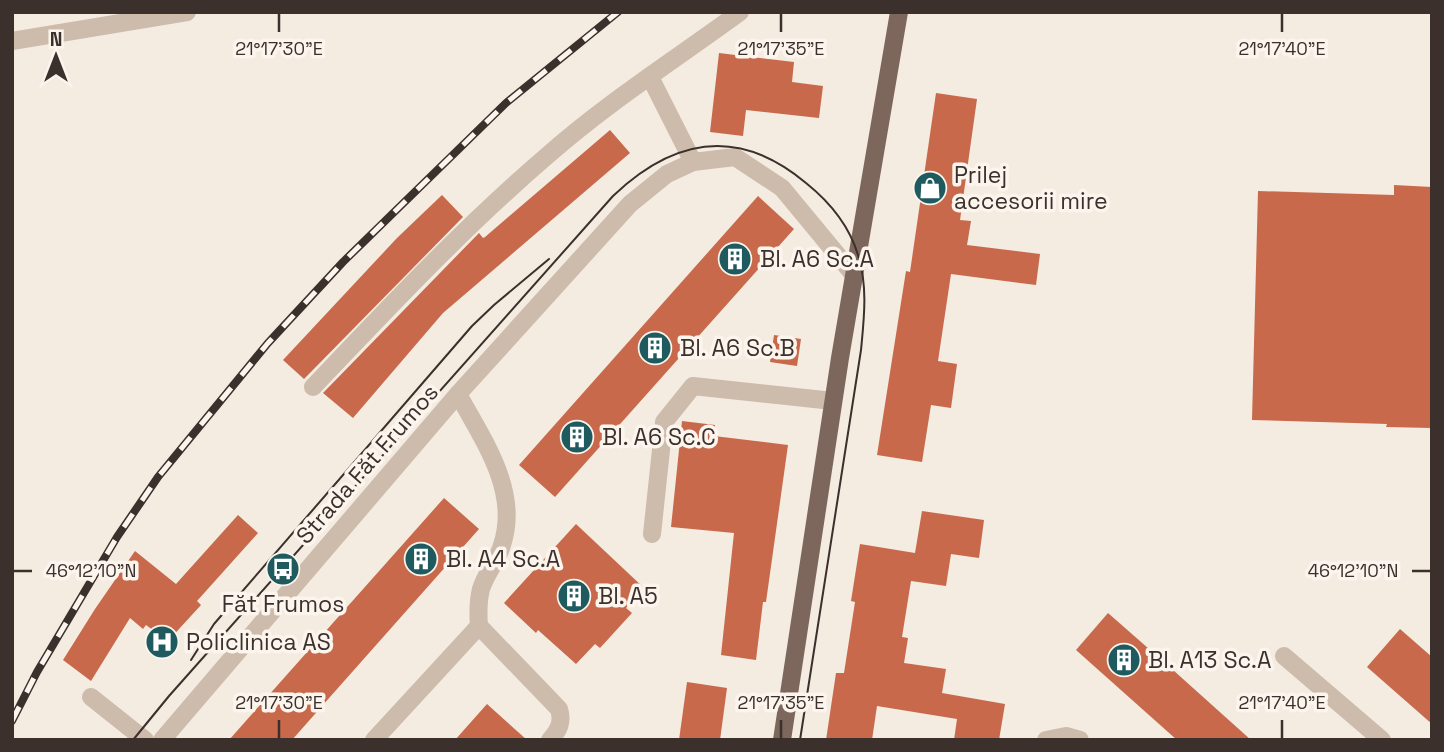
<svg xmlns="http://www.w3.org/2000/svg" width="1444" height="752" viewBox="0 0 1444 752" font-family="'Space Grotesk',sans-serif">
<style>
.building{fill:#c8694b}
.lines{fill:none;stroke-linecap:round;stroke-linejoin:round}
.minor{stroke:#cdbbac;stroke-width:18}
.major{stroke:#7d675c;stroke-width:18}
.tram{stroke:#3b302b;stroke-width:2}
.rail-casing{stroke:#3b302b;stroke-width:8}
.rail{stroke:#fbf5ee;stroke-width:5;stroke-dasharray:16;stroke-linecap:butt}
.ticks{fill:none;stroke:#3b302b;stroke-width:2.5}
.labels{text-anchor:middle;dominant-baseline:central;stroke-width:7;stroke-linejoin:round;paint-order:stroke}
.poi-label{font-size:23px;fill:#3b302b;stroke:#fbf5ee;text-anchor:start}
.street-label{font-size:23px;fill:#3b302b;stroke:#fbf5ee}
.ticks-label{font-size:18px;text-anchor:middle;fill:#3b302b;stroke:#fbf5ee;stroke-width:7;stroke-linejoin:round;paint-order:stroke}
</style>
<rect width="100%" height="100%" fill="#f4ebe1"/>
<g class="building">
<polygon points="719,53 794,62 792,82 823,86 819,118 746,110 743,136 710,132"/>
<polygon points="936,93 977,99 960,220 971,221 967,245 1040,254 1036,285 951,274 938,361 957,364 951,408 931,405 922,462 877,455 906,271 910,272"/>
<polygon points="610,130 630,153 443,313 353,418 323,393 479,233 483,238 485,237"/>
<polygon points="1394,185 1432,187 1432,428 1386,427 1387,424 1252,420 1258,191 1394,195"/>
<polygon points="442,195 463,217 304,379 283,360 397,238"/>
<polygon points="758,196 794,229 555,497 519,465"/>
<polygon points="774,335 801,339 797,366 770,362"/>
<polygon points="682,421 715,425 714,436 788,445 766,602 763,602 756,660 721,655 734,533 671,527"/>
<polygon points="444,498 479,529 322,706 292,740 229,740"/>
<polygon points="922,511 984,520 979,558 951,554 946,586 911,581 902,637 908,638 904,663 946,669 942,693 1005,704 999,740 954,740 957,719 877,706 872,740 826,740 836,673 844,673 855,602 851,601 860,544 915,553"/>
<polygon points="238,515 258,533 197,601 201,605 168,641 146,625 143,629 130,618 91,681 63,660 95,609 135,551 176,584"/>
<polygon points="576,524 644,588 626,608 632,613 600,648 595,644 576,664 538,630 536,633 504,603"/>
<polygon points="1108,613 1173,670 1251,740 1177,740 1076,650"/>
<polygon points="1400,629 1432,657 1432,724 1367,667"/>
<polygon points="687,682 727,688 720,740 679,740"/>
<polygon points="487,704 527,740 455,740"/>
</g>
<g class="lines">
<g class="minor">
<polyline points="12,41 187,12"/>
<polyline points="650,77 693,162"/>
<path d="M313,387C389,307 464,227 548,155C608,102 676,59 740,12"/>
<path d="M458,394C483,440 520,491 502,545C498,560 486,573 481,589C478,601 478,613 479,626L559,709C563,722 559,730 550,740"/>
<polyline points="652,534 664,422 693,386 833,401"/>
<polyline points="1284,656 1382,740"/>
<polyline points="91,697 145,740"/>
<polyline points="162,740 458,394 630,204 667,174 693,162 735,157 782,188 854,275"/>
<polyline points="374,740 479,626"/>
<polyline points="1046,740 1066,736 1080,740"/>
</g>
<polyline class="major" points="782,740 840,358 899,12"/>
<g class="tram">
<polyline points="191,660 214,624 472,326 494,305 549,259"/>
<path d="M133,740L169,696L613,196C674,138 738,126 806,183C831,203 849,225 858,255C868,286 864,319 861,350L800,740"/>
</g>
<defs>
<polyline id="rail" points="12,721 37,672 117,537 158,477 268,343 343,262 506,103 618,12"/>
</defs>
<use href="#rail" class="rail-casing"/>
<use href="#rail" class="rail"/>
</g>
<path class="ticks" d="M279,14V32M781,14V32M1282,14V32M14,571H32M1412,571H1430M279,720V738M781,720V738M1282,720V738"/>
<defs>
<symbol id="shop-disc" viewBox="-11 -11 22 22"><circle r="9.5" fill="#1f5a5e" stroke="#fbf5ee"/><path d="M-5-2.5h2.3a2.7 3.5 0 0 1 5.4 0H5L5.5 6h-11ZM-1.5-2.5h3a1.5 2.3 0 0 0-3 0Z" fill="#fff"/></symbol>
<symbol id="building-disc" viewBox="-11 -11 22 22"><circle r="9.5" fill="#1f5a5e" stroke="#fbf5ee"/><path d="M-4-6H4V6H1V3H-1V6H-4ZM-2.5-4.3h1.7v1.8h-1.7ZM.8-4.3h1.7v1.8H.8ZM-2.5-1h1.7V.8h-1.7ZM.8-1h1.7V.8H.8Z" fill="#fff"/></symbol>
<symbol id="bus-disc" viewBox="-11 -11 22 22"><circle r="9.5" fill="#1f5a5e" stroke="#fbf5ee"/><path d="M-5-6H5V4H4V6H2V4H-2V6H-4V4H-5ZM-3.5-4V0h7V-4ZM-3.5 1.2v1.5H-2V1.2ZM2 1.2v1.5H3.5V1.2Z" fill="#fff"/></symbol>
<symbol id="hospital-disc" viewBox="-11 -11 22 22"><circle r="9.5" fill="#1f5a5e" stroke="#fbf5ee"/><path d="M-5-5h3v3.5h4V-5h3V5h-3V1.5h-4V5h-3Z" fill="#fff"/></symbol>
</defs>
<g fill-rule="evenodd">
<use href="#shop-disc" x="911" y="169" width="38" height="38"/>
<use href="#building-disc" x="716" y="240" width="38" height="38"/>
<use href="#building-disc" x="636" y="329" width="38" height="38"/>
<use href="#building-disc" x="558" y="418" width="38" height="38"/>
<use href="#building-disc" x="402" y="540" width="38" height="38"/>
<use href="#bus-disc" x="264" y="550" width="38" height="38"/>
<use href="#building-disc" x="555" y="577" width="38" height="38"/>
<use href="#hospital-disc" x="143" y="623" width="38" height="38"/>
<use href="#building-disc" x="1105" y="641" width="38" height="38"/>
</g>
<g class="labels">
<g class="poi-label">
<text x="954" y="175">Prilej<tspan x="954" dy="26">accesorii mire</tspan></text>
<text x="760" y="259">Bl. A6 Sc.A</text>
<text x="680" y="348">Bl. A6 Sc.B</text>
<text x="602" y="437">Bl. A6 Sc.C</text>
<text x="446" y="559">Bl. A4 Sc.A</text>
<text x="598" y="596">Bl. A5</text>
<text x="283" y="604" text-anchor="middle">Făt Frumos</text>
<text x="186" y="642">Policlinica AS</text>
<text x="1148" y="660">Bl. A13 Sc.A</text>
</g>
<g class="street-label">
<text transform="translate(367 464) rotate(-49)">Strada Făt Frumos</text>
</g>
</g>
<g class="ticks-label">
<text x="279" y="55">21°17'30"E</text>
<text x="781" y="55">21°17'35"E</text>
<text x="1282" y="55">21°17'40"E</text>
<text x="91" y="577">46°12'10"N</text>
<text x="1353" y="577">46°12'10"N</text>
<text x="279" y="709">21°17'30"E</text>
<text x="781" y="709">21°17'35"E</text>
<text x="1282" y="709">21°17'40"E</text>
</g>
<rect width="1444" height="752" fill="none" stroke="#3b302b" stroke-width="28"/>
<g transform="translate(56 56)" stroke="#fbf5ee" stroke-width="5" paint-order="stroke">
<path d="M0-5L12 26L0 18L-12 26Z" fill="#3b302b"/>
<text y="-10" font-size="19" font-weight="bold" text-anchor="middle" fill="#3b302b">N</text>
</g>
</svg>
